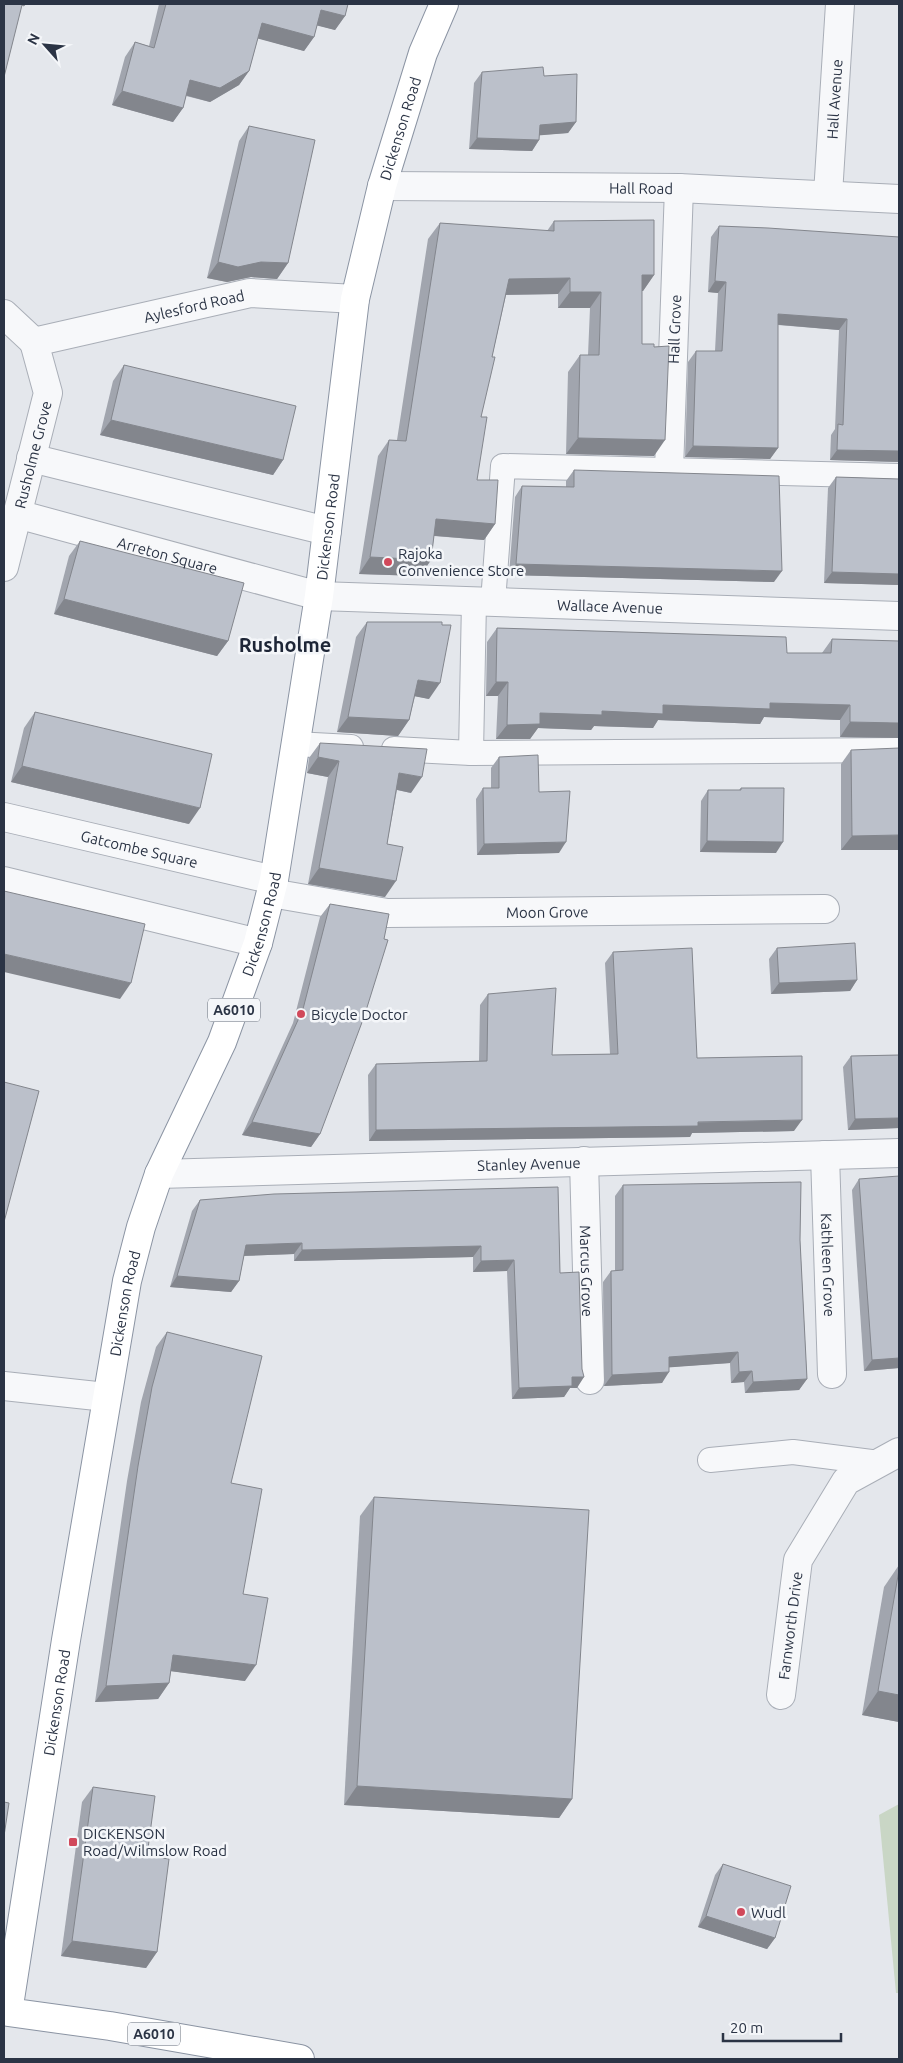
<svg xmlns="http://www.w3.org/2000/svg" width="903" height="2063" viewBox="0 0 903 2063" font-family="Ubuntu,sans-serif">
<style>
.green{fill:#c9d6c5}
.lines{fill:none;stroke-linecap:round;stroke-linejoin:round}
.lane-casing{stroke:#a9aeb7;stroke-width:26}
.street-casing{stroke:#a9aeb7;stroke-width:30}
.highway-casing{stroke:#8b94a3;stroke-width:30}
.lane{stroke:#f7f8fa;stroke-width:24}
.street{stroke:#f7f8fa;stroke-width:28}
.highway{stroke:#fff;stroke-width:28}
.wall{fill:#a1a5ae}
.shaded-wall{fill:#83868d}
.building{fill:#bbc0ca;stroke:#83868d}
.poi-dot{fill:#d1495b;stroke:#f4f6f9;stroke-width:2}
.labels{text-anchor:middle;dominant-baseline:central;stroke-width:5;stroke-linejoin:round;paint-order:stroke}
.shield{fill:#f4f6f9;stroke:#676e7b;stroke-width:1}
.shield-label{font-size:14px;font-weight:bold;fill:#2b3445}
.street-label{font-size:15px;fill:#2b3445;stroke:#f4f6f9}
.poi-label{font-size:15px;fill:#2b3445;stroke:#f4f6f9;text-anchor:start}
.district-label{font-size:20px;font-weight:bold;fill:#1d2536;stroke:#f4f6f9}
</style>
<rect width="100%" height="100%" fill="#e4e7ec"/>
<polygon class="green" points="899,1804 899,1993 896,1993 879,1815"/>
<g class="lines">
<defs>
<g id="lane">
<polyline points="493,602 503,466 899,476"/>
<polyline points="295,744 351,747"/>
<polyline points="394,749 471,753 899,750"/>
<polyline points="471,753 474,601"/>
<polyline points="710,1460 793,1452 879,1463"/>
</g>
<g id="street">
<path id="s1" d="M382,186L679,188L899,199"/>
<path id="s2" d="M828,194L840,4"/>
<polyline points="4,314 34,342"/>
<path id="s3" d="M34,342L250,293L355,299"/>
<polyline points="31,458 327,531"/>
<path id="s4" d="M669,470L679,188"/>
<path id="s5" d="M17,514L319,596L899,616"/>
<path id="s6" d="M4,567L48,393L34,342"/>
<path id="s7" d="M4,817L274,880"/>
<polyline points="4,881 258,943"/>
<path id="s8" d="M271,893L387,913L825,909"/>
<path id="s9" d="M825,1155L832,1374"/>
<path id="s10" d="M584,1161L590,1380"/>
<path id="s11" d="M159,1174L899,1153"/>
<polyline points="4,1386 106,1397"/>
<path id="s12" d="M781,1695L798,1560L846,1481L899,1452"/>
</g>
<g id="highway">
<path id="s13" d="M300,2059L110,2026L8,2012L66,1640L127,1281L141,1227L159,1174L222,1042L258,943L274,880L319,596L355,299L382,186L423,53L444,4"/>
</g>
</defs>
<use href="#lane" class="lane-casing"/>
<use href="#street" class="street-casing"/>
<use href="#highway" class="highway-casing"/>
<use href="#lane" class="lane"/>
<use href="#street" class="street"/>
<use href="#highway" class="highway"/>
</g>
<g class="wall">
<polygon points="159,4 348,4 345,16 335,30 317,25 314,37 304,51 258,38 249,71 239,85 210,102 186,96 183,108 173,122 112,105 125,57 135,42 149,46"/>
<polygon points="482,72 544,76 576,122 568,133 539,135 539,140 532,151 469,149 474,83"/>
<polygon points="249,126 288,263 277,279 251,277 227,282 207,278 239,141"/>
<polygon points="554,221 654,275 643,291 642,291 642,344 654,456 566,454 568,372 580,355 588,355 590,308 558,308 558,294 506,295 492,357 481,417 477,480 495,524 484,540 434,536 431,560 420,576 359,574 378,456 389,440 397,440 428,239 440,223 547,231"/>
<polygon points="719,226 899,237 899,462 830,460 831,435 835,429 839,330 778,325 778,448 770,459 685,457 688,362 696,351 715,351 718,293 708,292 711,237"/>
<polygon points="124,365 283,460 273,475 100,435 113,381"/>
<polygon points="574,470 774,582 509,575 515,497 522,486 566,487 566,481"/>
<polygon points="836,477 899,479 899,585 824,583 828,488"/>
<polygon points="80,541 228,641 217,656 54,614 69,556"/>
<polygon points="367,622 429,699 415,696 409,720 398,736 337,732 356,637"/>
<polygon points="497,628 787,653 822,653 832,639 899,738 840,737 840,720 764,717 760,724 658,720 653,728 594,726 591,730 538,728 530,739 496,739 498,696 486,696 487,642"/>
<polygon points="35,712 189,824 11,782 24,728"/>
<polygon points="320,743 411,793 397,790 387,844 385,897 308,884 328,777 307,773 309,758"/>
<polygon points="851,750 899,850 841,850 841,764"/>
<polygon points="499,757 539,792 559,853 477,855 476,799 483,788 491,788 491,768"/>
<polygon points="741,788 776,853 700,852 701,801 708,790 739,790"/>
<polygon points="330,904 320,1134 311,1147 242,1135 293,1023 320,917"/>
<polygon points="777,948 857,980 850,991 771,994 769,959"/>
<polygon points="613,952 697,1058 794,1131 692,1133 690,1137 369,1141 368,1075 376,1064 479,1061 480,1005 488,994 552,1055 610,1054 605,963"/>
<polygon points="899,1055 899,1128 848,1130 843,1067 851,1056"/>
<polygon points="859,1179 899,1368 864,1371 852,1190"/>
<polygon points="623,1185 800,1240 807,1379 799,1390 745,1393 744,1382 731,1383 730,1363 669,1367 662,1383 604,1386 603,1282 611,1271 615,1271 615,1196"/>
<polygon points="558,1187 560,1273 577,1388 570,1388 564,1397 512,1399 507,1271 473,1272 473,1257 294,1261 294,1254 244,1256 239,1281 231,1292 170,1287 192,1211 200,1200"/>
<polygon points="167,1332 231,1483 243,1594 245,1681 171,1671 169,1683 158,1699 95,1702 127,1481 141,1402 156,1347"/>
<polygon points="374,1497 572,1799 559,1818 344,1805 360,1516"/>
<polygon points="899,1565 899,1722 862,1715 884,1587"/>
<polygon points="93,1787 147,1856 157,1952 146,1968 61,1956 82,1802"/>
<polygon points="723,1864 775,1938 767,1949 698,1927 715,1875"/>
</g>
<g class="shaded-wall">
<polygon points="321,10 345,16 335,30 311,24"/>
<polygon points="262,23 314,37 304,51 252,37"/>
<polygon points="249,71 239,85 210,102 181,94 190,80"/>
<polygon points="122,91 183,108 173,122 112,105"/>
<polygon points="576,122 568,133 532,136 540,125"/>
<polygon points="477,138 539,140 532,151 469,149"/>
<polygon points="218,262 261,262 288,263 277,279 251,277 227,282 207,278"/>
<polygon points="642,275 654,275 643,291 631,291"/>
<polygon points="570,278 558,294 498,295 509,279"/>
<polygon points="715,281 726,282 718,293 708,292"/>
<polygon points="570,292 601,292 590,308 558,308"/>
<polygon points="778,314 847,319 839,330 770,324"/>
<polygon points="111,420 283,460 273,475 100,435"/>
<polygon points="578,438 665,440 654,456 566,454"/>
<polygon points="693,446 778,448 770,459 685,457"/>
<polygon points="837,450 899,451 899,462 830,460"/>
<polygon points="436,519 495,524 484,540 425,535"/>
<polygon points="370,557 431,560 420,576 359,574"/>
<polygon points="516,564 782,571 774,582 509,575"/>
<polygon points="832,572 899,574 899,585 824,583"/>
<polygon points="64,599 228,641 217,656 54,614"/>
<polygon points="418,680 440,683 429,699 408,695"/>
<polygon points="496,682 508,682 498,696 486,696"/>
<polygon points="770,703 850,705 840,720 764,717 760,724 658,720 653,728 594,726 591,730 538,728 530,739 496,739 507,725 540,713 602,711 663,705"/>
<polygon points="348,717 409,720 398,736 337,732"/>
<polygon points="850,722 899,723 899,738 840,737"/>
<polygon points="318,757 339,761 328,777 307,773"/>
<polygon points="22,766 200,808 189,824 11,782"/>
<polygon points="399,773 422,777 411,793 389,788"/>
<polygon points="899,835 899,850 841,850 852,836"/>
<polygon points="707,841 783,842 776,853 700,852"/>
<polygon points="566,842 559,853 477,855 484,844"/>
<polygon points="319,868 396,881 385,897 308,884"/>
<polygon points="4,954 131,983 120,999 4,972"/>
<polygon points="857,980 850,991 771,994 779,983"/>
<polygon points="899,1118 899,1128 848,1130 855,1119"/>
<polygon points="802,1120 794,1131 692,1133 690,1137 369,1141 376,1130"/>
<polygon points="252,1122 320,1134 311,1147 242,1135"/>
<polygon points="302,1243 294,1254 239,1256 246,1245"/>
<polygon points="481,1246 473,1257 294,1261 302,1250"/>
<polygon points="514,1260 507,1271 473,1272 481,1261"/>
<polygon points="177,1276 239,1281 231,1292 170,1287"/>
<polygon points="738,1352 730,1363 661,1368 669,1357"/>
<polygon points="899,1358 899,1368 864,1371 872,1360"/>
<polygon points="752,1371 744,1382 731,1383 739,1372"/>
<polygon points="669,1372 662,1383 604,1386 612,1375"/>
<polygon points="572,1377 584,1377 577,1388 570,1388 564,1397 512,1399 519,1388"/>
<polygon points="807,1379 799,1390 745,1393 753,1382"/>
<polygon points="173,1655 256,1665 245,1681 162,1670"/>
<polygon points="169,1683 158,1699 95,1702 106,1686"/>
<polygon points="878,1691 899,1695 899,1722 862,1715"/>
<polygon points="357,1786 572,1799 559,1818 344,1805"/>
<polygon points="706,1916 775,1938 767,1949 698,1927"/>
<polygon points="72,1941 157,1952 146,1968 61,1956"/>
</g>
<g class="building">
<polygon points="4,4 25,4 24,6 22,5 4,77"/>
<polygon points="166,4 348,4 345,16 321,10 314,37 262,23 249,71 220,88 190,80 183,108 122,91 135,42 154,48"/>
<polygon points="543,67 544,76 577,74 576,122 540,125 539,140 477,138 482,72"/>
<polygon points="249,126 315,140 288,263 261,262 238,267 218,262"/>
<polygon points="654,220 654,275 642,275 642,344 654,344 654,347 669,346 665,440 578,438 580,355 599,355 601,292 570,292 570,278 509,279 492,357 495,357 481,417 487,417 477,480 498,480 495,524 436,519 431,560 370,557 389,440 406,441 440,223 554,231 554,221"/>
<polygon points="719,226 768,228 899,237 899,451 837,450 838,424 843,425 847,319 778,314 778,448 693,446 696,351 722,351 726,282 715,281"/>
<polygon points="124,365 296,406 283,460 111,420"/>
<polygon points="574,470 779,476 782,571 516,564 522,486 574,487"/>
<polygon points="836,477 899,479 899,574 832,572"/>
<polygon points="80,541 244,583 228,641 64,599"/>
<polygon points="367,622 442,622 442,625 451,625 440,683 418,680 409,720 348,717"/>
<polygon points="497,628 786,637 787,653 831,653 832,639 899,641 899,723 850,722 850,705 770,703 770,709 663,705 663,714 602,711 602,715 540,713 540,724 507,725 508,682 496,682"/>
<polygon points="35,712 212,754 200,808 22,766"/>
<polygon points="320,743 427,749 422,777 399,773 387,844 403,847 396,881 319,868 339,761 318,757"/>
<polygon points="899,748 899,835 852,836 851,750"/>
<polygon points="538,755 539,792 570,791 566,842 484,844 483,788 499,788 499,757"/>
<polygon points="741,788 784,788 783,842 707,841 708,790 741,790"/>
<polygon points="4,891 145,924 131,983 4,954"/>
<polygon points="330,904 389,914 384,939 388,940 364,1017 320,1134 252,1122 303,1009"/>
<polygon points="855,943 857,980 779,983 777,948"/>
<polygon points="692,948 697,1058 802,1056 802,1120 698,1122 698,1126 376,1130 376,1064 487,1061 488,994 556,988 552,1055 618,1054 613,952"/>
<polygon points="899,1055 899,1118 855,1119 851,1056"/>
<polygon points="4,1082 39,1091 4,1222"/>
<polygon points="899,1176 899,1358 872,1360 859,1179"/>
<polygon points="801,1182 800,1240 807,1379 753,1382 752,1371 739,1372 738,1352 669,1357 669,1372 612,1375 611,1271 623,1270 623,1185"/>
<polygon points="558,1187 560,1273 579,1272 582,1369 584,1377 572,1377 572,1386 519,1388 514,1260 481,1261 481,1246 302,1250 302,1243 246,1245 239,1281 177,1276 200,1200 274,1194"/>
<polygon points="167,1332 262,1356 231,1483 262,1489 243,1594 268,1598 256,1665 173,1655 169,1683 106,1686 138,1466 152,1387"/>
<polygon points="374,1497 589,1510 572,1799 357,1786"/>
<polygon points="899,1570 899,1695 878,1691"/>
<polygon points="93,1787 155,1796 147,1856 169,1859 157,1952 72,1941"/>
<polygon points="4,1802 9,1803 4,1836"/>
<polygon points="723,1864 791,1886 775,1938 706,1916"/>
</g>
<g class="poi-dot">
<circle cx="388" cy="562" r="5"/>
<circle cx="301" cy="1014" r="5"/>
<rect x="68" y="1837" width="10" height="10" rx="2.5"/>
<circle cx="741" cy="1912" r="5"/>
</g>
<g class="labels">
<g class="shield">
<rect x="208" y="998.5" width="52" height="23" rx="4"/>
<rect x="128" y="2022.5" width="52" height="23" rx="4"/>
</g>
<g class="shield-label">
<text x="234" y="1010">A6010</text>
<text x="154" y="2034">A6010</text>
</g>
<g class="street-label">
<text stroke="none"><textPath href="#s2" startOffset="95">Hall Avenue</textPath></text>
<text stroke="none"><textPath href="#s13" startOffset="2228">Dickenson Road</textPath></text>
<text stroke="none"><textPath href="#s1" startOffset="259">Hall Road</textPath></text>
<text stroke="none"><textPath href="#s3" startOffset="164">Aylesford Road</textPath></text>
<text stroke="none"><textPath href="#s4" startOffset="141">Hall Grove</textPath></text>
<text stroke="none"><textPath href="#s6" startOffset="116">Rusholme Grove</textPath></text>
<text stroke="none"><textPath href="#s13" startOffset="1822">Dickenson Road</textPath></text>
<text stroke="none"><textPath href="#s5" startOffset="156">Arreton Square</textPath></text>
<text stroke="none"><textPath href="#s5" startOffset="604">Wallace Avenue</textPath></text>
<text stroke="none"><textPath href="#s7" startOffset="139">Gatcombe Square</textPath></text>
<text stroke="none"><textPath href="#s8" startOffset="278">Moon Grove</textPath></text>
<text stroke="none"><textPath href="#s13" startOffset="1419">Dickenson Road</textPath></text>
<text stroke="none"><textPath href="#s11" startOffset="370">Stanley Avenue</textPath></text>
<text stroke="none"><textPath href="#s9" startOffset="110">Kathleen Grove</textPath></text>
<text stroke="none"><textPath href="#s10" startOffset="110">Marcus Grove</textPath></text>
<text stroke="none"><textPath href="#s13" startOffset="1014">Dickenson Road</textPath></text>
<text stroke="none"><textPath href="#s12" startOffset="70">Farnworth Drive</textPath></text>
<text stroke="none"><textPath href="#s13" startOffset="609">Dickenson Road</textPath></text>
</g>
<g class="poi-label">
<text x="398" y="553">Rajoka<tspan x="398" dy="17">Convenience Store</tspan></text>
<text x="311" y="1014">Bicycle Doctor</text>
<text x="83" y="1833">DICKENSON<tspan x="83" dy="17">Road/Wilmslow Road</tspan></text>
<text x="751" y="1912">Wudl</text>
</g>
<g class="district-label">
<text x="285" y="644">Rusholme</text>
</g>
</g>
<rect width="903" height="2063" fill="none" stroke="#2b3445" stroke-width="10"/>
<g transform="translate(45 45) rotate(297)" stroke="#f4f6f9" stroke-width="4" paint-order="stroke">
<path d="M0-4L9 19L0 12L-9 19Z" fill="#2b3445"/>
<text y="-8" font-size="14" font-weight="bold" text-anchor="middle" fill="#2b3445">N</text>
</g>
<path d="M723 2033v8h118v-8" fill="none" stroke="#2b3445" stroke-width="2.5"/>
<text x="730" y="2033" font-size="15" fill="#2b3445" stroke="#f4f6f9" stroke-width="4" paint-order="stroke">20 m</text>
</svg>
